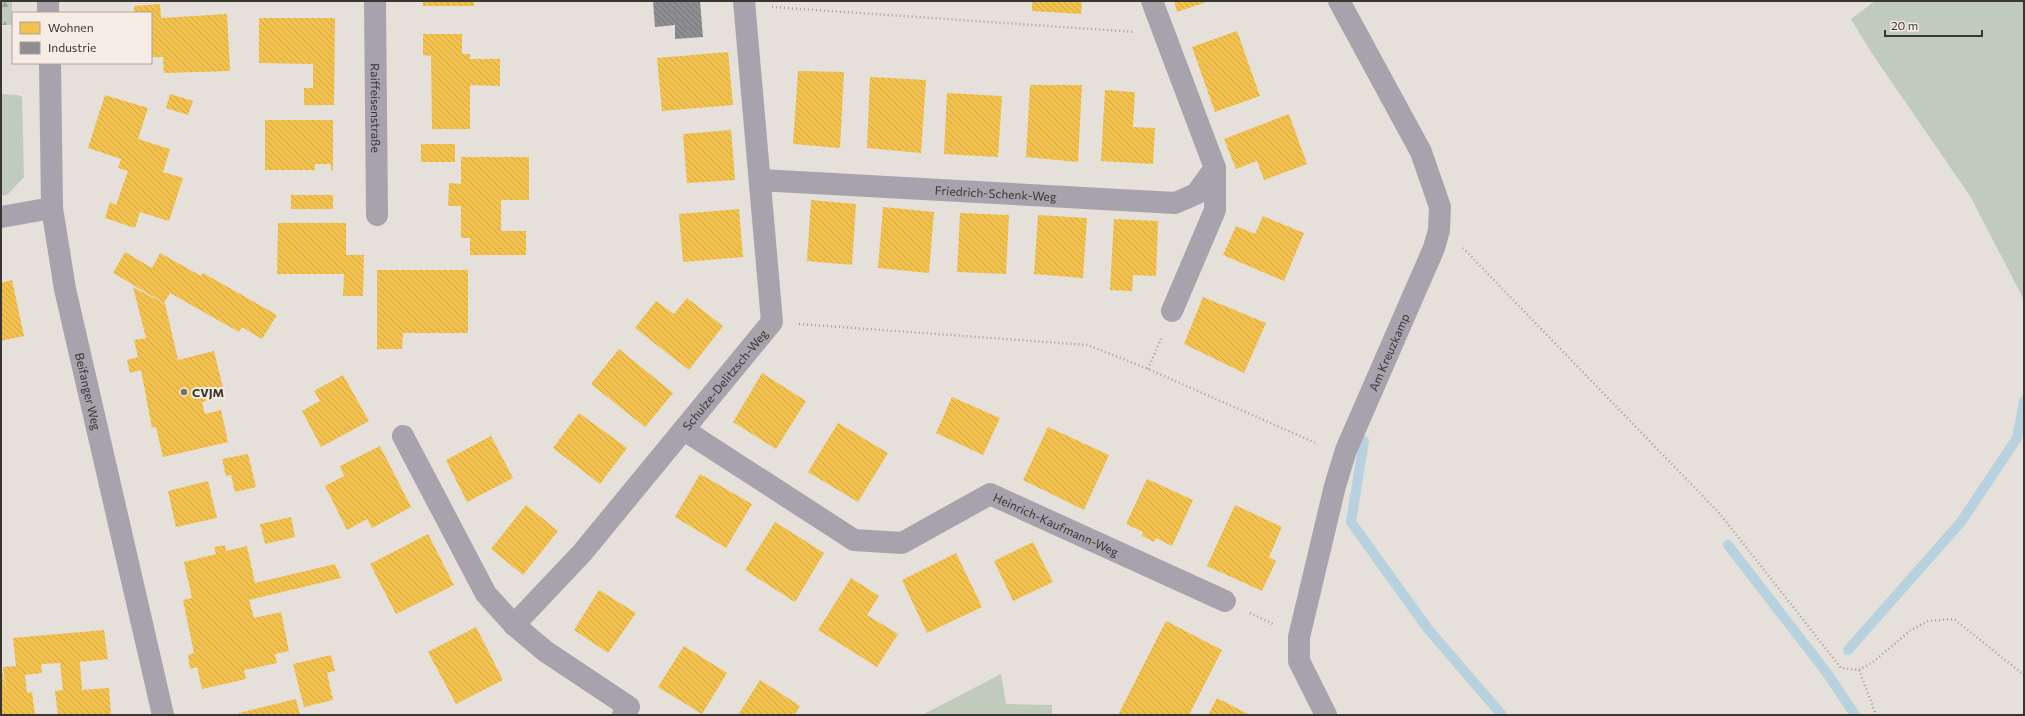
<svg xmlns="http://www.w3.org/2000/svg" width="2025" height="716" viewBox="0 0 2025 716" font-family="Commissioner,sans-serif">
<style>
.grass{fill:#c1cbbc}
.forest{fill:url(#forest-firs)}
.homes{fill:url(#homes-back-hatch)}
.industry{fill:url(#industry-back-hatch)}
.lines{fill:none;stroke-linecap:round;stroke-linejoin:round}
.stream{stroke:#b7d2de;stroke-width:10}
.path{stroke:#a29fa4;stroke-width:2.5;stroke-dasharray:1 3;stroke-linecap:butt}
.minor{stroke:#a6a3ac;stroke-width:22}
.poi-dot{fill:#76716c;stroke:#f7ece4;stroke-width:1.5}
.labels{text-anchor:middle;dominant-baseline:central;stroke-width:4;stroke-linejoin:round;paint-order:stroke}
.street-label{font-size:12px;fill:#393531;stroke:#f7ece4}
.poi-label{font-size:12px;font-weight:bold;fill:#393531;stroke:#f7ece4;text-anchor:start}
</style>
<defs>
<pattern id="forest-firs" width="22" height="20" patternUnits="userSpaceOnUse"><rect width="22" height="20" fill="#c1cbbc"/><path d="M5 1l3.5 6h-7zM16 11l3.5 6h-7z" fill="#9ea699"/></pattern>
<pattern id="homes-back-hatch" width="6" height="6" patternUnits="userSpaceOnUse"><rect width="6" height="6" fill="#f2c14e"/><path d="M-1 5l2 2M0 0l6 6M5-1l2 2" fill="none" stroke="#d0a645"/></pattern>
<pattern id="industry-back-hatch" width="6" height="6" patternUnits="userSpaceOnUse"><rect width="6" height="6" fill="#8d8d92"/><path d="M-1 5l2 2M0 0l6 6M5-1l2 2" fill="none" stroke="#747478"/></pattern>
</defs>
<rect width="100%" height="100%" fill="#e6e0db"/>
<g class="grass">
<polygon points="1875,1 2024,1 2024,300 1970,196 1871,52 1851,19"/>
<polygon points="1,94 18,95 22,97 24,177 7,195 1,196"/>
<polygon points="1001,674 1006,704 1052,705 1052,715 922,715"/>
</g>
<rect class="forest" x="1" y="1" width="11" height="24"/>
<g class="homes">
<rect x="423" y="1" width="51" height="5"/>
<polygon points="1032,1 1082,1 1081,14 1032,11"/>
<polygon points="1174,1 1209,1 1177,12"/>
<polygon points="160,4 161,18 227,14 230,71 164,73 163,57 151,57 151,13 134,13 134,6"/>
<polygon points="259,18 335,18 334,105 304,105 304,88 313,88 313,64 259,63"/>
<polygon points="1237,31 1260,96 1215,112 1192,47"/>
<polygon points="423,34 462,34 462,54 470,54 470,59 500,59 500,86 470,85 470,129 432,129 431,56 423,55"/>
<polygon points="728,52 733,105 662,111 657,58"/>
<polygon points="798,71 844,72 840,148 793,144"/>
<polygon points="870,77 926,80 921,153 867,148"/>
<polygon points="1030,85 1082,85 1078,162 1026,157"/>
<polygon points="1105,90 1135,92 1133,127 1155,128 1153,164 1101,161"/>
<polygon points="947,93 1002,96 998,157 944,154"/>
<polygon points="170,94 193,101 188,115 166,108"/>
<polygon points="105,95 148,108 138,139 170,149 163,172 183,178 169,221 140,212 135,228 105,218 110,202 116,205 128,171 118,168 121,159 88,148"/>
<polygon points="1289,114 1307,164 1264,180 1257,161 1236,169 1224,139"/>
<polygon points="265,120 333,120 333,170 331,170 331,164 315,164 315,170 265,170"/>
<polygon points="731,130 735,180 687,183 683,134"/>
<rect x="421" y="144" width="34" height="18"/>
<polygon points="461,157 529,157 529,200 501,200 501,231 526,231 526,255 470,255 470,238 461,238 461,206 448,206 449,183 461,184"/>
<rect x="291" y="195" width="42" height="14"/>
<polygon points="811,200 856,204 852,265 807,261"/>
<polygon points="883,207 934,212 929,273 878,268"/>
<polygon points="739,209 743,257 683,262 679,214"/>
<polygon points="960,213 1009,215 1006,274 957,272"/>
<polygon points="1038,215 1087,218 1083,278 1034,274"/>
<polygon points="1263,216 1304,233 1284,281 1223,255 1236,226 1255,234"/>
<polygon points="1114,219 1158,221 1156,276 1133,275 1132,291 1110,290"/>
<polygon points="278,223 346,223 346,255 364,255 363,296 343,296 344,274 277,274"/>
<polygon points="125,252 152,268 160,253 201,276 203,273 277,315 262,339 242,327 239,332 170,293 164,303 113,273"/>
<polygon points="377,270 468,270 468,333 403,333 402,349 377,349"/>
<polygon points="12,280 24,336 1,341 1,283"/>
<polygon points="133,287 165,304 178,360 214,351 225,396 202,402 205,414 221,410 228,442 163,457 156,427 152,428 141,370 130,373 127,360 138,357 134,340 146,338"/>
<polygon points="1203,297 1266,323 1244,373 1184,344"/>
<polygon points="687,298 723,326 689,370 635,328 656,301 674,314"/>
<polygon points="619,349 673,393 645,427 591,384"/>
<polygon points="762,373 806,401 776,449 733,422"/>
<polygon points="343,375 369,421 321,447 302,411 320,401 314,391"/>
<polygon points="952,397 1000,418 983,455 936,433"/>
<polygon points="579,413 627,448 600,484 553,448"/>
<polygon points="838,423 888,453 858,502 808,472"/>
<polygon points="1048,427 1109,455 1084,510 1023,480"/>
<polygon points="491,436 513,478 467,502 446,460"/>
<polygon points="380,446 411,507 372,528 367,519 347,530 325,486 344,476 340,466"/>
<polygon points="248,454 256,487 235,492 231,475 226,476 222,459"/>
<polygon points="700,474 752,504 726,548 675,517"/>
<polygon points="1147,479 1193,500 1172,546 1156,538 1154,542 1142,536 1143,532 1126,524"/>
<polygon points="208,481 217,518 176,527 168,491"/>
<polygon points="526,505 558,531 523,575 491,549"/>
<polygon points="1235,505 1282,527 1269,557 1276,561 1262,591 1207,566"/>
<polygon points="291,517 295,537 265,544 260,524"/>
<polygon points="775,522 824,553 795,602 745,570"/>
<polygon points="428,534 454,585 396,614 370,564"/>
<polygon points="1033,542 1053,582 1013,601 994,561"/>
<polygon points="225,545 226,551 247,546 255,583 335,564 341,578 249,600 254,618 281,612 289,651 275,654 277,663 244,670 246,679 202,689 197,667 190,669 188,655 194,653 183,600 192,598 184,562 216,554 214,547"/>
<polygon points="956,553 982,607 927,633 902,580"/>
<polygon points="851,578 879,596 867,615 898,634 877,667 818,630"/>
<polygon points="599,590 636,613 608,653 574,630"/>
<polygon points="1166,621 1222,650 1189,715 1118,715"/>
<polygon points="476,627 503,680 456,704 428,652"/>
<polygon points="104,630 108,659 80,662 82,690 109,688 111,715 58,715 55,691 63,690 60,663 41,664 42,673 25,675 27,693 32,692 35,715 1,715 1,665 7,695 3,667 16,666 13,638"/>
<polygon points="684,646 727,673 702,714 658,687"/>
<polygon points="331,655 335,671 327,673 333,700 304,707 293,664"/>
<polygon points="760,680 800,706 795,715 738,715"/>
<polygon points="1217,698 1250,715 1208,715"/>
<polygon points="296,699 300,715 240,715 239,713"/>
</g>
<polygon class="industry" points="653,1 700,1 703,37 675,39 675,25 655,27"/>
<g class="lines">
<g class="stream">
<polyline points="1364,441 1351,522 1428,629 1502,715"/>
<polyline points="1728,545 1827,673 1855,715"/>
<polyline points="1848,650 1961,522 2017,438 2024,401"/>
</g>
<g class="path">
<polyline points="772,7 1135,32"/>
<polyline points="1463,248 1720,514 1841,668 1859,670 1873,662 1911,630 1928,621 1954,619 2024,675"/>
<polyline points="799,324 1088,345 1148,369 1318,444"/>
<polyline points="1148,369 1162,336"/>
<polyline points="1250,613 1273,624"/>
<polyline points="1859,670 1876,715"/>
</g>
<g class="minor">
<polyline points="48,1 48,13"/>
<path id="s1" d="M375,1L377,215"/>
<path id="s2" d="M50,63L52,208L65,289L163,715"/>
<path id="s3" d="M760,180L1175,203L1196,194L1215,168L1152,1"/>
<polyline points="1,217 52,208"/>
<polyline points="1172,311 1215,210 1215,168"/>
<path id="s4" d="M684,430L854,540L902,543L990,494L1225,601"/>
<path id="s5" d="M403,436L486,594L514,625L582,553L772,322L744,1"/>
<polyline points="514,625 545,651 629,707 623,715"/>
<path id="s6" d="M1326,715L1299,661V637L1335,486L1346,450L1434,248L1439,230L1440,207L1421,152L1339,1"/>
</g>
</g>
<circle class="poi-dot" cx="184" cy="392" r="4"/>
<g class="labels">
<g class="street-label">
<text stroke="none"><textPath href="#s1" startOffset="107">Raiffeisenstraße</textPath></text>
<text stroke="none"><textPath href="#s3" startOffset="236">Friedrich-Schenk-Weg</textPath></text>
<text stroke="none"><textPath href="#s6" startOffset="384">Am Kreuzkamp</textPath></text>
<text stroke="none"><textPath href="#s5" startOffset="544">Schulze-Delitzsch-Weg</textPath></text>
<text stroke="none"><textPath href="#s2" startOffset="332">Beifanger Weg</textPath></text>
<text stroke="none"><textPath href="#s4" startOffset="424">Heinrich-Kaufmann-Weg</textPath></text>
</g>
<g class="poi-label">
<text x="192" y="392">CVJM</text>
</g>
</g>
<rect width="2025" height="716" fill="none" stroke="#393531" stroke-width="4"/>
<rect x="12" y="12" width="140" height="52" fill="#f7ece4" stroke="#aba39c"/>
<rect x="20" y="22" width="20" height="12" fill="#f2c14e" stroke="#aba39c"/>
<text x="48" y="32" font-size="12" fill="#393531">Wohnen</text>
<rect x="20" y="42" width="20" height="12" fill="#8d8d92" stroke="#aba39c"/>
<text x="48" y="52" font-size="12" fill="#393531">Industrie</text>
<path d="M1885 30v6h97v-6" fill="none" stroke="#393531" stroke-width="2"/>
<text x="1891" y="30" font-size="12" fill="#393531" stroke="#f7ece4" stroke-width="3" paint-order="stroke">20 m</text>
</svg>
